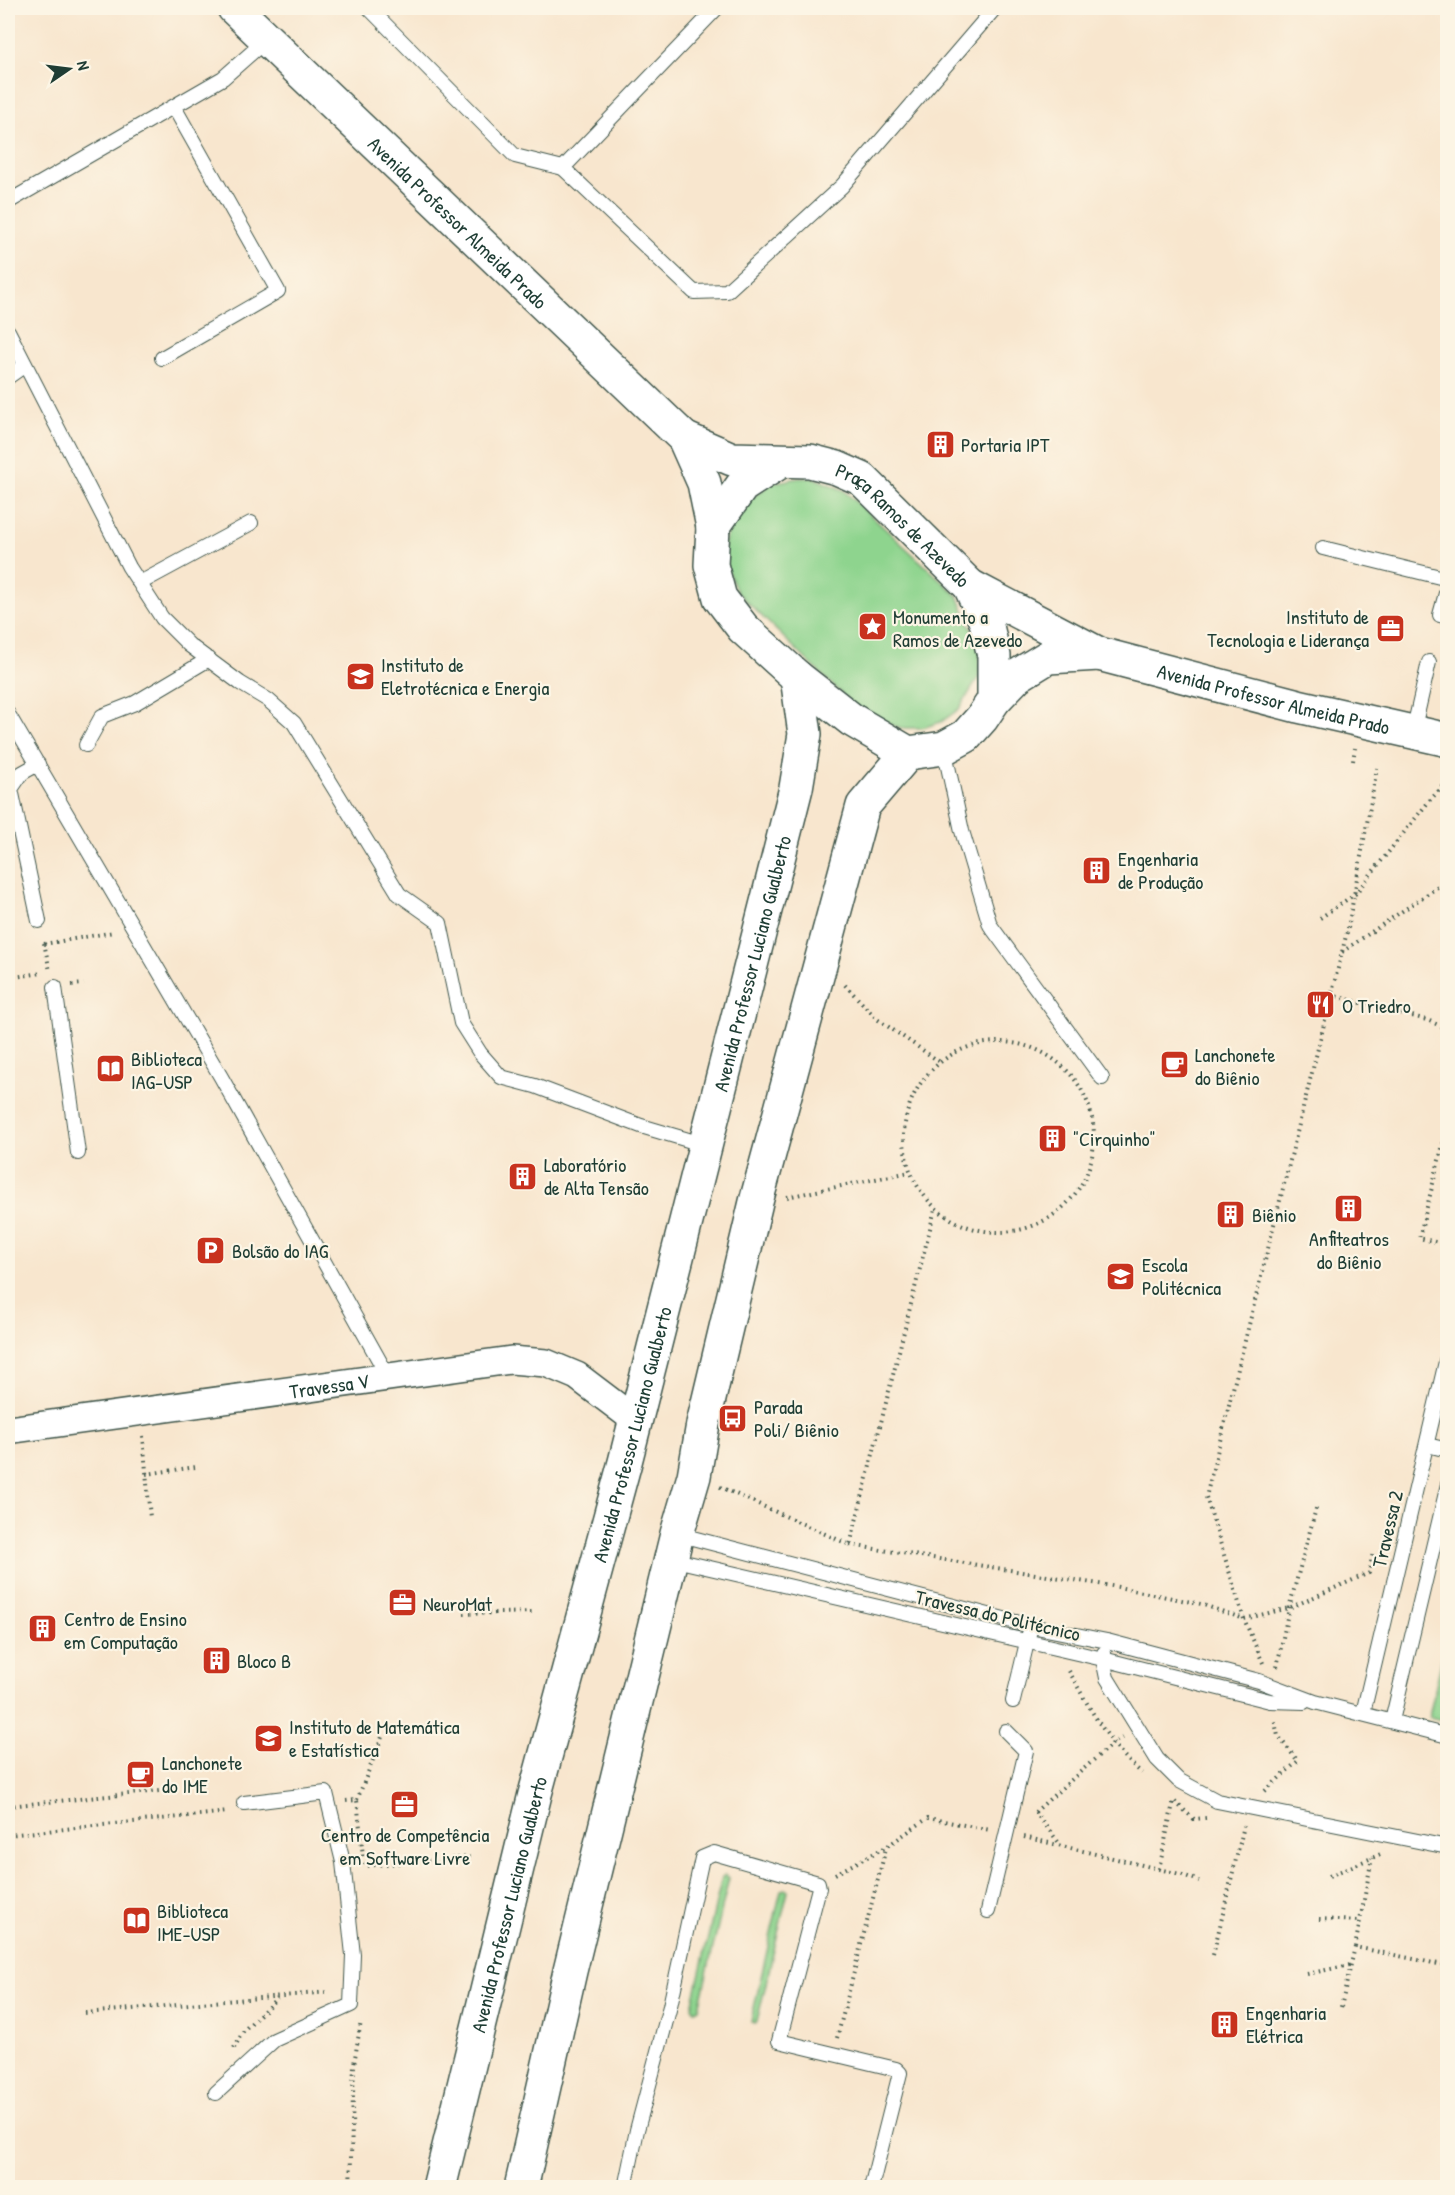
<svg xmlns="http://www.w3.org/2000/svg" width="1455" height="2195" viewBox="0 0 1455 2195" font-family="'Patrick Hand',sans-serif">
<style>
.green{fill:#8ed48e;stroke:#568861;stroke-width:1.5}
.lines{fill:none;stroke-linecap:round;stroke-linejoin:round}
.service-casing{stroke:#40564b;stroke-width:16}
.minor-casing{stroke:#40564b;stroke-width:30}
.tertiary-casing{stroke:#40564b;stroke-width:36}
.path{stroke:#40564b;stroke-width:4;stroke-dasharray:1.5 4.5;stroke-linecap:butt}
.service{stroke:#fff;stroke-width:14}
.minor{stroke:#fff;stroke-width:27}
.tertiary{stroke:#fff;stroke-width:33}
.labels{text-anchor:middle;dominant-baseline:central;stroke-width:4.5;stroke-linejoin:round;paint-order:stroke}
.street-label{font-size:20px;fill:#1f3d34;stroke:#fcf5e5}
.poi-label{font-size:20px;fill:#1f3d34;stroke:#fcf5e5;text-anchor:start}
</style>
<rect width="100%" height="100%" fill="#fcf5e5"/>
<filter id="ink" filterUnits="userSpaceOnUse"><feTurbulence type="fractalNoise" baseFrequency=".0167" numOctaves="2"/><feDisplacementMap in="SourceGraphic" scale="12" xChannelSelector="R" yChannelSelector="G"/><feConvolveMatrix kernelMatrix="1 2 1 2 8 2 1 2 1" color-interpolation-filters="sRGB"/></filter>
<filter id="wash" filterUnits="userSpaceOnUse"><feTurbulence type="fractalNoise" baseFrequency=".008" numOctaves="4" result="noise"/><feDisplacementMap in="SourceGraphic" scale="24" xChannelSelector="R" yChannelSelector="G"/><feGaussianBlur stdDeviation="1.35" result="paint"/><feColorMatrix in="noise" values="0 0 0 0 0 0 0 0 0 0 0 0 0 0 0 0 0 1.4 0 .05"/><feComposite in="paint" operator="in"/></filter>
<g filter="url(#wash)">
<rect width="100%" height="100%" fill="#f8e6ce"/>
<g class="green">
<polygon points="799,478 814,478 843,490 958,596 980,650 979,677 959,709 941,722 922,728 902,728 890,725 855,707 737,592 727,568 724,546 733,512 772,483"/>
<polygon points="1447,1636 1448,1721 1447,1721 1429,1717"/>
<polygon points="726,1875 729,1878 699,2008 695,2010 692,2007 722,1877"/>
<polygon points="785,1889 788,1891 757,2021 754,2023 751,2021 781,1890"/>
</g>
</g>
<g filter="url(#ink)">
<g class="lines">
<defs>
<g id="service">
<polyline points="369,8 515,156 563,168"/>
<polyline points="717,8 563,168 694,292 727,291 842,186 995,8"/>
<polyline points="8,202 223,78 266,40"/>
<polyline points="8,331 129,567 162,618 189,645 240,683 268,700 294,723 399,894 440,923 461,1023 480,1053 501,1077 535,1086 641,1126 705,1145"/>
<polyline points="162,358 278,291 174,107"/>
<polyline points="8,377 25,365"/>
<polyline points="1323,548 1448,579"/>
<polyline points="140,583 251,523"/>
<polyline points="1440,615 1448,586"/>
<polyline points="8,714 221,1077 389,1378"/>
<polyline points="1413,732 1429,662"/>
<polyline points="86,745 102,716 135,703 209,659"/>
<polyline points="944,748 962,831 990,925 1102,1078"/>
<polyline points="38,764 22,773 11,789 39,921"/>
<polyline points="55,987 78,1153"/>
<polyline points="1427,1445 1448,1450"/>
<polyline points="677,1534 1031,1626 1107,1641 1259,1681 1315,1702 1448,1736"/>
<polyline points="671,1559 1103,1659 1270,1701 1304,1702"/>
<polyline points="1104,1653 1103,1659 1107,1678 1157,1759 1178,1780 1217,1801 1448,1847"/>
<polyline points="1013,1701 1029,1634"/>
<polyline points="1363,1713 1448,1353"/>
<polyline points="1392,1721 1448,1484"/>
<polyline points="988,1911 1026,1751 1006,1731"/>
<polyline points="216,2093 274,2040 351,2005 353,1955 343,1862 326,1793 244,1803"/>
<polyline points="625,2188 637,2130 670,2006 702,1858 714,1853 818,1883 819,1888 779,2041 896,2069 900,2073 871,2188"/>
</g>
<g id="minor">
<path id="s1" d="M8,1430L511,1360L546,1363L577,1376L635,1420"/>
</g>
<g id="tertiary">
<path id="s2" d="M234,8L684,438L704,483L713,527"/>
<path id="s3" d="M684,438L732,459L810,461L837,468L862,479L970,586L986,622L994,656V700"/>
<polyline points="781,461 742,486 713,527 711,565 720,598 743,628 797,677 852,720 908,753 944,748 966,736 982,718 994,700 1017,676 1048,657 1099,654"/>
<path id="s4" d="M970,586L1099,654L1298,706L1448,740"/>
<path id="s5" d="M439,2188L535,1794L625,1462L796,788L805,734L797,677"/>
<polyline points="521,2188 570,1971 677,1534 694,1476 703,1424 756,1202 863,806 908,753"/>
</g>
</defs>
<use href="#service" class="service-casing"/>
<use href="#minor" class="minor-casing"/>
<use href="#tertiary" class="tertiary-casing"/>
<g class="path">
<polyline points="1353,761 1355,748"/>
<polyline points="1320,918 1355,894 1430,800 1448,781"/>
<polyline points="44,943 50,971"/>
<polyline points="44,944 114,932"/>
<polyline points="1342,952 1448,880"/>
<polyline points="8,978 42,973"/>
<polyline points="72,985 84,984"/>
<polyline points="845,985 877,1019 940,1062"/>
<polyline points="1331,995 1427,1020 1448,1029"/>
<circle cx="999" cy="1137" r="95"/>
<polyline points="1448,1125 1419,1238 1448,1245"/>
<polyline points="787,1197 910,1172"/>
<polyline points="143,1436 150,1518"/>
<polyline points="146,1474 196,1467"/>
<polyline points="720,1487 850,1545 935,1209"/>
<polyline points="850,1545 1118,1587 1201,1604 1244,1619 1289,1608 1369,1573 1373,1552"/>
<polyline points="464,1614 534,1612"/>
<polyline points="1263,1663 1244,1619 1206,1497 1348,928 1377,768"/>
<polyline points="1277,1667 1289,1608 1317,1505"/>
<path d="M1069,1671C1089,1707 1109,1746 1142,1773"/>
<polyline points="1265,1791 1298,1761 1278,1736 1274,1718"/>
<polyline points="357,1800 382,1737"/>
<polyline points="346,1801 357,1800 363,1856"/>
<polyline points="1175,1802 1194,1819 1206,1818"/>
<polyline points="8,1806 179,1789"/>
<polyline points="1035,1812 1113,1743 1122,1738"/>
<polyline points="1035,1812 1060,1844"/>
<polyline points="8,1835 228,1812"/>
<polyline points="1024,1837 1180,1874 1199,1881"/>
<polyline points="364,1863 365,1866 470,1857"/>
<polyline points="1159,1869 1174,1799"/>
<polyline points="835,1874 886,1847 928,1818 990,1830"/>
<polyline points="1329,1876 1381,1854"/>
<polyline points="1319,1919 1359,1921"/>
<polyline points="1355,1947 1372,1858"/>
<polyline points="1213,1955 1244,1826"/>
<polyline points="1307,1974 1350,1965"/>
<polyline points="1341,2007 1355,1947 1448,1966"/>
<polyline points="85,2013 329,1992"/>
<polyline points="8,2022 10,2021"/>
<polyline points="837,2038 886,1848"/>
<polyline points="234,2048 244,2030 277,1998"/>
<polyline points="350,2188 354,2064 361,2021"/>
</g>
<use href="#service" class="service"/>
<use href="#minor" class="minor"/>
<use href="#tertiary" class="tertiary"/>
</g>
</g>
<defs>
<symbol id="building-square" viewBox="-11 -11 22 22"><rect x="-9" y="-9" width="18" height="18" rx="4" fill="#c8321e" stroke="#fcf5e5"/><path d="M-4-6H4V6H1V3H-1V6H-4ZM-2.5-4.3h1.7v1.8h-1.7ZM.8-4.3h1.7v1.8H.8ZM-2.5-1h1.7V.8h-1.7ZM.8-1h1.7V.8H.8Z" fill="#fff"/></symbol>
<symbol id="sight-square" viewBox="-11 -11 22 22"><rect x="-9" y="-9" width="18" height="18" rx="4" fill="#c8321e" stroke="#fcf5e5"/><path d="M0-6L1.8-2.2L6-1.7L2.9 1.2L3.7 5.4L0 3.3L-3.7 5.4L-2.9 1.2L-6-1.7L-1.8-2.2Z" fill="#fff"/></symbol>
<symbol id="office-square" viewBox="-11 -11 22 22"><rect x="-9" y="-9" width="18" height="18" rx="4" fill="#c8321e" stroke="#fcf5e5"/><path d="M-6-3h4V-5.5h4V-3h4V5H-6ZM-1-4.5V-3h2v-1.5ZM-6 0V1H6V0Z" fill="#fff"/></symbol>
<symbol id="university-square" viewBox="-11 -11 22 22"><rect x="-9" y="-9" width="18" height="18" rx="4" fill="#c8321e" stroke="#fcf5e5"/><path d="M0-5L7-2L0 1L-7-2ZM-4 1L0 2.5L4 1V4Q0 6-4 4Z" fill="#fff"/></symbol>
<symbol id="restaurant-square" viewBox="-11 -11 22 22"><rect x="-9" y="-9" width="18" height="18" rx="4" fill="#c8321e" stroke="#fcf5e5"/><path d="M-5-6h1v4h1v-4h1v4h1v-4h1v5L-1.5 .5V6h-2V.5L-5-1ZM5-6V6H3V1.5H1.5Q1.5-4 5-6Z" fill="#fff"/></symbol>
<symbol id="cafe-square" viewBox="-11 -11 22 22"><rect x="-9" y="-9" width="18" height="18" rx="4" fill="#c8321e" stroke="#fcf5e5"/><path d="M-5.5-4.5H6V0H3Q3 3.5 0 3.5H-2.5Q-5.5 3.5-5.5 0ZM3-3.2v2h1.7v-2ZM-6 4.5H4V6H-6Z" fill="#fff"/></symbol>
<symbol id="library-square" viewBox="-11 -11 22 22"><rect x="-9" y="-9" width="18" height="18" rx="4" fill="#c8321e" stroke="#fcf5e5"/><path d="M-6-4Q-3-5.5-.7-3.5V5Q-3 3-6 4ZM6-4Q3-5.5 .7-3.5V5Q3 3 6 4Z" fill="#fff"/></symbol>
<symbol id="parking-square" viewBox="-11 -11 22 22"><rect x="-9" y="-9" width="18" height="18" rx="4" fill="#c8321e" stroke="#fcf5e5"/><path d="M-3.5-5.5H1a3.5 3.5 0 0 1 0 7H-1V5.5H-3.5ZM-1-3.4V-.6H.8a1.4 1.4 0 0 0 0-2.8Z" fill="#fff"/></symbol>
<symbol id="bus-square" viewBox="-11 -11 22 22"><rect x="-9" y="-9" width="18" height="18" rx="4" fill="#c8321e" stroke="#fcf5e5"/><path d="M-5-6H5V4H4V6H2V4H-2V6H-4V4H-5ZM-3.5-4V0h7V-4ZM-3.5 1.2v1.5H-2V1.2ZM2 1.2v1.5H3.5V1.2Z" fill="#fff"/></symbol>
</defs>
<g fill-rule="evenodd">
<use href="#building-square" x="924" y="428" width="33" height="33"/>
<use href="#sight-square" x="856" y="610" width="33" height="33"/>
<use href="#office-square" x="1374" y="612" width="33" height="33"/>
<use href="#university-square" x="344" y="660" width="33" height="33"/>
<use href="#building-square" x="1080" y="854" width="33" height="33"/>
<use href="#restaurant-square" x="1304" y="988" width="33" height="33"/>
<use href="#cafe-square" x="1158" y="1048" width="33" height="33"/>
<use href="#library-square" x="94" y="1052" width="33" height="33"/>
<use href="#building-square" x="1036" y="1122" width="33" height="33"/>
<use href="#building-square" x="506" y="1160" width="33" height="33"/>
<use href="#building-square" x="1332" y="1192" width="33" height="33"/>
<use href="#building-square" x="1214" y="1198" width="33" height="33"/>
<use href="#parking-square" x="194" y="1234" width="33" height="33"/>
<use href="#university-square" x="1104" y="1260" width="33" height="33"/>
<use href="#bus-square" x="716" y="1402" width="33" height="33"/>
<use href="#office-square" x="386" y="1586" width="33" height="33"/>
<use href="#building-square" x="26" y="1612" width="33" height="33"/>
<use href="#building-square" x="200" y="1644" width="33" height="33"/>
<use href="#university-square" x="252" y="1722" width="33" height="33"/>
<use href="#cafe-square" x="124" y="1758" width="33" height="33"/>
<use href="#office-square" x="388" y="1788" width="33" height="33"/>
<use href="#library-square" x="120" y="1904" width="33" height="33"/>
<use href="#building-square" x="1208" y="2008" width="33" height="33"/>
</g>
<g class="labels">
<g class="street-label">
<text stroke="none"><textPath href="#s2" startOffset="310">Avenida Professor Almeida Prado</textPath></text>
<text stroke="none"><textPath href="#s3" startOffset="246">Praça Ramos de Azevedo</textPath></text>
<text stroke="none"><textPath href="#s4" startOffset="326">Avenida Professor Almeida Prado</textPath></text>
<text stroke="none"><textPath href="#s5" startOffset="1264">Avenida Professor Luciano Gualberto</textPath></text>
<text stroke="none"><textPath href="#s1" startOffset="324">Travessa V</textPath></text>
<text stroke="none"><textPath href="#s5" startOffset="778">Avenida Professor Luciano Gualberto</textPath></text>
<text transform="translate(1387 1529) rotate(-77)">Travessa 2</text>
<text transform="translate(998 1615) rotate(13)">Travessa do Politécnico</text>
<text stroke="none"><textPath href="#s5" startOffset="292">Avenida Professor Luciano Gualberto</textPath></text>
</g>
<g class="poi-label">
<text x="961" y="444">Portaria IPT</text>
<text x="893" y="616">Monumento a<tspan x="893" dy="23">Ramos de Azevedo</tspan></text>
<text x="1369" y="616" text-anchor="end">Instituto de<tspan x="1369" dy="23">Tecnologia e Liderança</tspan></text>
<text x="381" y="664">Instituto de<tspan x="381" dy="23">Eletrotécnica e Energia</tspan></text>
<text x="1118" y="858">Engenharia<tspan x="1118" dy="23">de Produção</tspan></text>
<text x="1342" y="1005">O Triedro</text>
<text x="1195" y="1054">Lanchonete<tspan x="1195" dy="23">do Biênio</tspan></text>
<text x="131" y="1058">Biblioteca<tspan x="131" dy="23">IAG-USP</tspan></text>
<text x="1073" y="1138">"Cirquinho"</text>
<text x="544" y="1164">Laboratório<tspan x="544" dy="23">de Alta Tensão</tspan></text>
<text x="1252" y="1214">Biênio</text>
<text x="1349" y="1238" text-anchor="middle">Anfiteatros<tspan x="1349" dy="23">do Biênio</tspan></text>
<text x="232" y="1250">Bolsão do IAG</text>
<text x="1142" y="1264">Escola<tspan x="1142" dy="23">Politécnica</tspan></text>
<text x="754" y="1406">Parada<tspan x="754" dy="23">Poli/ Biênio</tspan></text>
<text x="423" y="1603">NeuroMat</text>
<text x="64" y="1618">Centro de Ensino<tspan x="64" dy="23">em Computação</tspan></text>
<text x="237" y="1660">Bloco B</text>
<text x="289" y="1726">Instituto de Matemática<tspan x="289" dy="23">e Estatística</tspan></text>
<text x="162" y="1762">Lanchonete<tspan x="162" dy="23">do IME</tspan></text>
<text x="405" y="1834" text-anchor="middle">Centro de Competência<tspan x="405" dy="23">em Software Livre</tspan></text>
<text x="157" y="1910">Biblioteca<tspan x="157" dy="23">IME-USP</tspan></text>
<text x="1246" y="2012">Engenharia<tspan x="1246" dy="23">Elétrica</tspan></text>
</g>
</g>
<rect width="1455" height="2195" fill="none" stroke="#fcf5e5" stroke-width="30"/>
<g transform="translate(69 69) rotate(76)" stroke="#fcf5e5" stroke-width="4.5" paint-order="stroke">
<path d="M0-4.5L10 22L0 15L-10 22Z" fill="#1f3d34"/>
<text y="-9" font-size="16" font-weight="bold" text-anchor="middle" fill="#1f3d34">N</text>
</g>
</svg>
